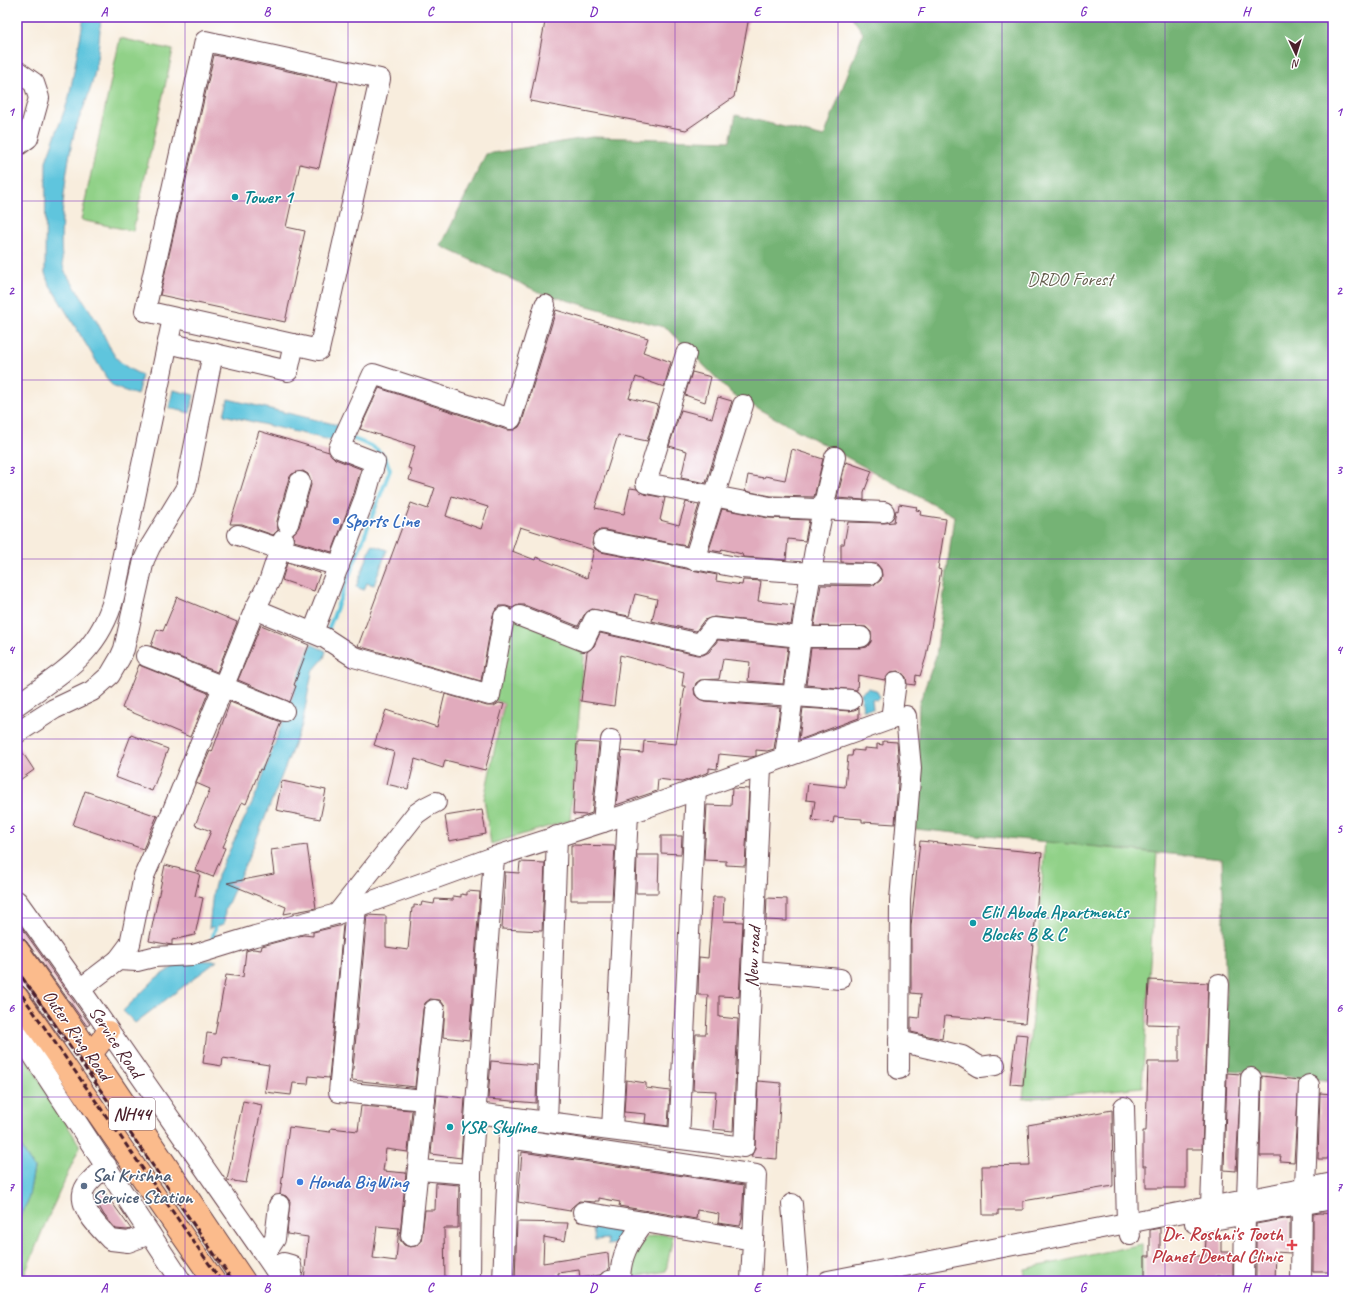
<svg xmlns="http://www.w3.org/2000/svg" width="1350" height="1298" viewBox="0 0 1350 1298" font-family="Caveat,sans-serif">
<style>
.green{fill:#91d188;stroke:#6e785a}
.forest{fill:#74b374;stroke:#5f6950}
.water{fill:#5fc5dd;stroke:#547284}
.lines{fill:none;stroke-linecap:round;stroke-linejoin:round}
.stream{stroke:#5fc5dd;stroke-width:4}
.building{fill:#e1abbd;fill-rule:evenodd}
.minor-casing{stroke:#643e46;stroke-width:22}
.highway-casing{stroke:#643e46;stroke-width:24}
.minor{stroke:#fff;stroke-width:20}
.highway{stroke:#fbbb8c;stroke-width:22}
.rail{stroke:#4a1f2b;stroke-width:3;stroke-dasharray:6 3;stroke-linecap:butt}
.grid{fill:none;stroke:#7b2cbf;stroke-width:1;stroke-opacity:0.55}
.culture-dot{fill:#0f9aa8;stroke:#fff;stroke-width:1.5}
.shop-dot{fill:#3f7fe0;stroke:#fff;stroke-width:1.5}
.service-dot{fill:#5c6f8a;stroke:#fff;stroke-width:1.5}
.health-dot{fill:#e0444e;stroke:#fff;stroke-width:1.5}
.labels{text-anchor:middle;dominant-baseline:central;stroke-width:3;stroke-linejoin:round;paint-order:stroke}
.shield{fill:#fff;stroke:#80626b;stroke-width:1}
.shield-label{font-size:18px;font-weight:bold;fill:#4a1f2b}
.culture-label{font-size:19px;font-weight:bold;fill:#0d838f;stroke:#fff;text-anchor:start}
.park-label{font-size:19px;fill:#635d4c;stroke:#fff}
.shop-label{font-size:19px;font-weight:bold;fill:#366cbe;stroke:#fff;text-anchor:start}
.street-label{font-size:19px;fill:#4a1f2b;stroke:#fff}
.service-label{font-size:19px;font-weight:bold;fill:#4e5e75;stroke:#fff;text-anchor:start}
.health-label{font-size:19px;font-weight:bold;fill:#be3a42;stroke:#fff;text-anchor:end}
.neatline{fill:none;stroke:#7b2cbf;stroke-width:1.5}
.grid-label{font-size:13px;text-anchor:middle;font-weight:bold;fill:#7b2cbf}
</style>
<rect width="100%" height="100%" fill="#fff"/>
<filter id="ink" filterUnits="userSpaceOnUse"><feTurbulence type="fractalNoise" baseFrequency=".025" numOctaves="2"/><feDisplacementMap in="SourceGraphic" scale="8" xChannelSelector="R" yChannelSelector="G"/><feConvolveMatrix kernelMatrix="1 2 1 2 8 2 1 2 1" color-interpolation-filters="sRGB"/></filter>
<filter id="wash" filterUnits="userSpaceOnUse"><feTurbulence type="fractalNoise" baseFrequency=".012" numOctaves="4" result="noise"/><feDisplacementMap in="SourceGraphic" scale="16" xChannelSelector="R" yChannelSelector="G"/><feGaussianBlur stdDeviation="0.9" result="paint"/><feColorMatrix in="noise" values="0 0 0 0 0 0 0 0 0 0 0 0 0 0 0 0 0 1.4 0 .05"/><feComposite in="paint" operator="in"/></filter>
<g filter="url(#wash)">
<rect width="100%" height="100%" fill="#f8eddd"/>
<g class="green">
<polygon points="120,38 173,50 133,231 81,220"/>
<polygon points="509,615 585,647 570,820 491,844 484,799 504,704 493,699"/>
<polygon points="1045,841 1157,853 1142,1087 1023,1099 1033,1010"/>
<polygon points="17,1043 80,1146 43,1229 22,1281 17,1281 17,1221 28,1201 34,1168 17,1140"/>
<polygon points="660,1234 673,1236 666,1271 630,1278 627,1264 645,1238"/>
<polygon points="1142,1244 1143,1281 1024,1281 1025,1269"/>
</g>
<polygon class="forest" points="852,17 1296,17 1333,27 1333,1081 1228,1070 1222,859 915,829 919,704 936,656 954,516 733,395 667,328 541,293 441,246 486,154 592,137 730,141 736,115 824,137 863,33"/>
<g class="water">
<path d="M84,17H101C99,41 98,64 91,87C87,101 80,115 75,130C67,158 55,247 65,272C76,289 87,305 97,322C112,349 111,362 142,375L137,395L114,387L109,382L48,282L45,273L46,161L69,98Z"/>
<polygon points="173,390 194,395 190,413 169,408"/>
<polygon points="228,399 338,425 334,441 224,415"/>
<polygon points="372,545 387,550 374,585 367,583 364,590 356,587"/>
<polygon points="311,644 326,651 324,658 312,672 302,725 254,845 225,910 224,924 209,928 213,892 217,877 257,792"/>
<polygon points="868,688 876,690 880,697 877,700 872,699 873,709 863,710 861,693"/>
<polygon points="184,960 217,961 135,1023 123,1011 156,978"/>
<polygon points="17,1140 34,1168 28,1201 17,1221"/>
<polygon points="591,1220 625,1225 630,1232 620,1243 608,1245 607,1239 595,1240"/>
</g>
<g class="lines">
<g class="stream">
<path d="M327,633L390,470C383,447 370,446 351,438"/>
<polyline points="211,944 217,921"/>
</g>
</g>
<g id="blocks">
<g class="building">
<polygon points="546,17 749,17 734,97 686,130 530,101"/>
<polygon points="214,55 338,82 319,168 300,164 286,227 305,231 285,322 160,295"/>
<path d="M556,310L648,338L643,352L671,362L664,387L636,377L629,398L658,405L647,441L618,435L595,508L624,514L630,488L637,489L644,494L665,498L660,520L679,525L686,502L699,505L686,546L605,530H599L594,534L592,544L595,549L601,552L717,575L716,581L742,585L743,580L761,581L758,601L794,605L791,625L714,617L704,620L696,631L652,621L657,599L635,594L629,616L592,609L584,615L578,626L524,605H518L512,608L506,606H500L496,609L493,615L481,681L358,646L411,503L428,509L435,488L409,480L412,469L408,468L415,446L360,429L379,388L507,430H514L519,427L522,422ZM452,496L488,507L481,529L446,516ZM520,527L594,550L587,578L536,557L535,560L512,551Z"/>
<polygon points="692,372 711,377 705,402 685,395"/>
<polygon points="718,397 732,401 706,483 681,478 687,451 669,446 681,410 712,418"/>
<polygon points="259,431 329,452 335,459 361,469 354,493 332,552 294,541 293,534 299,527 311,485 308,474 303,471 292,474 289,478 277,521 278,530 273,535 242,524 230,524"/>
<polygon points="792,449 823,459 814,497 771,496 745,491 748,475 764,478 765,476 785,480"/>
<polygon points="846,462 872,471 864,492 864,500 837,498"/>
<polygon points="899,504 917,507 916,510 921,511 920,515 946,519 938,569 941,570 926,657 920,676 916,675 915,685 907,684 906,677 898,671 891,672 885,680 858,675 857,690 806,685 811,648 861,648 867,647 871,642 871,632 866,627 814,626 821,585 871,586 876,584 881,580 882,575 881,569 877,564 841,562 841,544 844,544 848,522 884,523 894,522 896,510 898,511"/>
<polygon points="722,509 768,518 809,520 805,541 788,539 786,560 743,557 742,554 722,549 721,552 709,550"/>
<polygon points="287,563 320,573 314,591 282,580"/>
<polygon points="177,597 237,622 217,672 151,646 157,629 163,631"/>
<polygon points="261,625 309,645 294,685 296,686 290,702 238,680"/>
<polygon points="600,633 697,655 703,655 709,652 718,640 788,647 783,684 748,681 750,662 723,659 719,679 700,680 696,683 694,689 695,695 704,701 780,707 774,749 767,751 756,750 756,756 751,757 719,754 717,769 709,768 709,772 682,782 658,779 657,791 616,805 622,751 643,753 644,741 676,744 685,686 682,686 684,672 620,655 614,706 581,701 587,652 594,646"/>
<polygon points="139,665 208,693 190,737 122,708"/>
<polygon points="445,694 487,706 494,706 499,703 504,704 485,770 445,760 443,768 415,759 408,789 386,784 394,752 374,745 386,710 437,727"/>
<polygon points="230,702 281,722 262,770 260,769 246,804 242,802 223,847 225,848 213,877 195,870 211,831 195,825 210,789 196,783 210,751 212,752"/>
<polygon points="803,708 850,711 859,708 859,718 799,740"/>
<polygon points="131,735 168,749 152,791 115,777"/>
<polygon points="883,741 897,742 899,768 895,824 862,822 862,819 834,817 833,823 812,820 815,801 806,800 808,783 845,787 848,756 852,756 853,750 864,751 864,748 877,749 877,744 883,745"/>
<polygon points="577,742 599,743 592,813 586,815 573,814"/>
<polygon points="17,744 34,770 17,782"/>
<polygon points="282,781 326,790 320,819 276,810"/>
<polygon points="732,788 749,789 745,866 726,865 726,861 704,860 707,805 731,806"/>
<polygon points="85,791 157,816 143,849 73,825"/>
<polygon points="482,810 486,834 449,841 445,816"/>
<polygon points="661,836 682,836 681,854 661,853"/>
<polygon points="920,841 1042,853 1025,1023 945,1016 942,1039 911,1032 911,1017 919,1018 921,994 911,993 911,926"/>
<polygon points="307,845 316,908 284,914 286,907 227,883 274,874 271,850"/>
<polygon points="571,845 615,846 612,900 571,900"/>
<polygon points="637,855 659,855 658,893 636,893"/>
<polygon points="520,862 545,863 542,931 502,929 505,872 519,873"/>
<polygon points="165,865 200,874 195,896 203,898 195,935 172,940 172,945 149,941"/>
<polygon points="467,891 480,892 469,1040 443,1037 445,1006 440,1000 430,999 425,1003 423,1009 415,1087 352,1080 367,915 386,916 386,947 408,950 412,908 414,908 414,905 421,906 422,902 434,904 435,899 453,900 453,896 461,897 461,894 467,895"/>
<polygon points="713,897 724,897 723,921 743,922 739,997 719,996 719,1017 738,1019 733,1131 713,1129 716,1091 693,1090 696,1034 706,1034 708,995 698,995 699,957 708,958"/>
<polygon points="767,898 787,899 787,921 766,920"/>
<polygon points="17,921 90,1024 87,1026 27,942 23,938 17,937"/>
<polygon points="343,925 329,1078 309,1076 308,1084 293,1083 291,1095 265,1092 269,1065 223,1058 222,1066 203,1063 207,1033 215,1034 226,975 243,977 246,951 253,949 261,950 262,946 303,935 313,936 313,932"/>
<polygon points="17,971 67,1041 64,1043 27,990 23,986 17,985"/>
<polygon points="1149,980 1208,983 1202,1149 1186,1149 1186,1188 1146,1188 1146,1166 1143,1166 1143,1131 1146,1131 1148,1062 1179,1062 1179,1025 1147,1024"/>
<polygon points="1016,1034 1028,1035 1023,1085 1010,1084"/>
<polygon points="491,1061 537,1065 536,1103 488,1099"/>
<polygon points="1227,1073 1241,1074 1236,1171 1224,1170"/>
<polygon points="1262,1076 1299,1080 1294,1162 1280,1161 1281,1156 1260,1156"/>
<polygon points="626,1080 646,1083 646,1088 670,1091 668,1126 645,1123 646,1114 624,1112"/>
<polygon points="758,1081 781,1083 777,1159 751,1157 755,1148"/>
<polygon points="1320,1093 1333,1094 1333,1158 1328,1157 1328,1159 1318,1159"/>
<polygon points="437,1095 465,1098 461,1158 431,1154"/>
<polygon points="243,1101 262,1105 246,1183 227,1180"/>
<path d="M361,1106L412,1110L408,1152L386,1149L383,1171L406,1173L400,1235V1240L404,1245L410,1247L416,1246L421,1242L425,1210H435L436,1183L459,1185L458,1228H444L445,1281H304L308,1237L287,1234L290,1201L286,1196L280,1194L289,1127L330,1132L331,1128L358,1131ZM377,1226L399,1228L396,1261L373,1258Z"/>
<polygon points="1112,1110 1113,1186 1023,1201 1023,1210 998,1210 998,1215 983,1215 982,1166 1030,1165 1028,1125"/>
<polygon points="522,1152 744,1185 742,1218 740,1226 718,1223 719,1214 697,1210 696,1219 619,1206 620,1202 599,1198 599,1201 595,1201 595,1202 579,1201 571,1208 570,1211 518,1202"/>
<polygon points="103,1190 131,1229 127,1230 116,1229 104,1215 95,1199 95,1196"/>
<polygon points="1320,1213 1333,1214 1332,1272 1313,1272 1313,1214"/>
<polygon points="1290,1218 1290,1253 1276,1252 1275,1281 1256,1281 1256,1224"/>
<polygon points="517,1222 568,1223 565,1241 544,1237 543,1263 608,1253 609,1269 600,1275 580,1278 579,1270 558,1273 559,1281 515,1281"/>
<polygon points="1160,1228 1160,1256 1205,1256 1206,1238 1221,1238 1221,1252 1233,1252 1233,1276 1216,1276 1216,1281 1145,1281 1145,1256 1150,1256 1150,1230"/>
</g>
</g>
</g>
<g filter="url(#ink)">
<use href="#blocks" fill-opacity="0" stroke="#643e46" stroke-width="1"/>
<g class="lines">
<defs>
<g id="minor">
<polygon points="205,41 380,79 319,350 145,311"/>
<polyline points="17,71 34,83 39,98 28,138 17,146"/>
<polyline points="168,343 288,371 294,344"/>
<polyline points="686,354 646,483 770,507 884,512"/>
<polyline points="288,524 300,482"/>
<polyline points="283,540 280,549 339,566"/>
<polyline points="603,541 741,568 811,573 871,574"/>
<polyline points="694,560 743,405"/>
<polyline points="255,609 325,638 354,657 490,695 504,617"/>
<polyline points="520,616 584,641 594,620 700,644 713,628 800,637 861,637"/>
<polyline points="313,632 365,497 375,462 339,448 373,374 511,419 545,305"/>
<polyline points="146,656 284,711"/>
<polyline points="705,690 851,700"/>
<path d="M17,705C62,672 99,654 114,597L173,318"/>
<polyline points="891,719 896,682"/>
<polyline points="17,733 54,709 92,691 110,675 120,658 124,649 144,560 150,547 186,488 213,353"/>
<path d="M785,757C798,656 810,556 835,457"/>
<polyline points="603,822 611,740"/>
<polyline points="17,901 80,989 283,1281"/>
<polyline points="356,907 339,1092 425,1100"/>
<polyline points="337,914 416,814 426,807 436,802"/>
<polyline points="118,960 137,961 153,957 193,955 255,936 337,914 494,857 628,814 891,719 906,716 911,768 900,900 899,1069"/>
<polyline points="753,971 840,979"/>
<polyline points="80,989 118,960 130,944 144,876 173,810 255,609 269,582 280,549 238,535"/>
<polyline points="17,1031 181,1281"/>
<polyline points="899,1041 962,1056 980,1067 995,1065"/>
<polyline points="1124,1107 1127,1223 1130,1235"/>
<polyline points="476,1113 744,1147 761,767"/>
<polyline points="547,1122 557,836"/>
<polyline points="612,1129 628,814"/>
<polyline points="679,1139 696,789"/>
<path d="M106,1165C100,1172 92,1178 86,1186C74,1204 99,1228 111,1240L128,1242L150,1234"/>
<polyline points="419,1170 471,1174"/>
<polyline points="1305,1187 1309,1085"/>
<polyline points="1247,1199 1251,1078"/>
<polyline points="792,1204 798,1281"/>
<polyline points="1211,1206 1219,984"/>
<polyline points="583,1212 753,1240 751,1281"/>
<polyline points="1195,1223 1333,1199"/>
<polyline points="411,1236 434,1010"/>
<polyline points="265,1254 275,1239 279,1205"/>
<polyline points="274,1268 284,1263 291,1265 292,1273 284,1281"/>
<polyline points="470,1281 471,1174 494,857"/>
<polyline points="503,1281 509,1138 756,1175 753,1240"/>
<path d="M609,1281L620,1279C621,1253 629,1243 644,1222"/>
<polyline points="828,1281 1333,1183"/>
<polyline points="1244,1281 1245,1214"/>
<polyline points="1301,1281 1302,1204"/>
</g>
<g id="highway">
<polyline points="17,949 91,1054 244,1281"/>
<polyline points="17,997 214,1281"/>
<polyline points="91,1054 108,1032"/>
</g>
</defs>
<use href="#minor" class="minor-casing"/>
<use href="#highway" class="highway-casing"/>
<use href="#minor" class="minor"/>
<use href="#highway" class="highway"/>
<g class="rail">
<polyline points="17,970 233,1281"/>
<polyline points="17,988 221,1281"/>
</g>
</g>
</g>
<path class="grid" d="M185,17V1281M348,17V1281M512,17V1281M675,17V1281M838,17V1281M1002,17V1281M1165,17V1281M17,201H1333M17,380H1333M17,559H1333M17,739H1333M17,918H1333M17,1097H1333"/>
<g class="culture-dot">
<circle cx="235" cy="197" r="4"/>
<circle cx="973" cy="923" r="4"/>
<circle cx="450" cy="1127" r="4"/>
</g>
<g class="shop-dot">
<circle cx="336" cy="521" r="4"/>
<circle cx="300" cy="1182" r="4"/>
</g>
<circle class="service-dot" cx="84" cy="1186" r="4"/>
<path class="health-dot" d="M1290 1239h4v4h4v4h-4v4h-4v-4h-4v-4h4z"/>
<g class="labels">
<rect class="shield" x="109" y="1098" width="46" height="32" rx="3"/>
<g class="shield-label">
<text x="132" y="1114">NH44</text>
</g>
<g class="culture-label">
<text x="243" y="197">Tower 1</text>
<text x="981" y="912">Elil Abode Apartments<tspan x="981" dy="22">Blocks B &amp; C</tspan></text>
<text x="458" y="1127">YSR Skyline</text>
</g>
<g class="park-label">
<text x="1070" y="279">DRDO Forest</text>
</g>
<g class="shop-label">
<text x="344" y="521">Sports Line</text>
<text x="308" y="1182">Honda BigWing</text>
</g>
<g class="street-label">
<text transform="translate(753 957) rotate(-87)">New road</text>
<text transform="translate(77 1035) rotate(55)">Outer Ring Road</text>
<text transform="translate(116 1042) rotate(56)">Service Road</text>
</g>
<g class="service-label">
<text x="92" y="1175">Sai Krishna<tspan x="92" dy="22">Service Station</tspan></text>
</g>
<g class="health-label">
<text x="1283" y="1234">Dr. Roshni's Tooth<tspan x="1283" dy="22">Planet Dental Clinic</tspan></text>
</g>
</g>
<rect width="1350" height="1298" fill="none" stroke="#fff" stroke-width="44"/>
<g transform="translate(1296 54) rotate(176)" stroke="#ffffff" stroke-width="3" paint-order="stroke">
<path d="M0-3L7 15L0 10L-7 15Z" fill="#4a1f2b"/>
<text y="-6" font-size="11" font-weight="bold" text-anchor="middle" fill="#4a1f2b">N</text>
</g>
<rect x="22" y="22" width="1306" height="1254" class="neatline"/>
<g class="grid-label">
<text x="104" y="16">A</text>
<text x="267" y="16">B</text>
<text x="430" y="16">C</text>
<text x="593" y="16">D</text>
<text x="757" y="16">E</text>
<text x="920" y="16">F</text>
<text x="1083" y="16">G</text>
<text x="1246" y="16">H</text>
<text x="11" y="116">1</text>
<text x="1339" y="116">1</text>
<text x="11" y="295">2</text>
<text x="1339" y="295">2</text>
<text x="11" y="474">3</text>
<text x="1339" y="474">3</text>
<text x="11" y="654">4</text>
<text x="1339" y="654">4</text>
<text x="11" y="833">5</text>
<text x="1339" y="833">5</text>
<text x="11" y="1012">6</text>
<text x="1339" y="1012">6</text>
<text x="11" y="1191">7</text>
<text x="1339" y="1191">7</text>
<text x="104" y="1292">A</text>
<text x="267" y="1292">B</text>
<text x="430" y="1292">C</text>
<text x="593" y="1292">D</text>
<text x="757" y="1292">E</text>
<text x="920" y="1292">F</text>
<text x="1083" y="1292">G</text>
<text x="1246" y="1292">H</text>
</g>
</svg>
